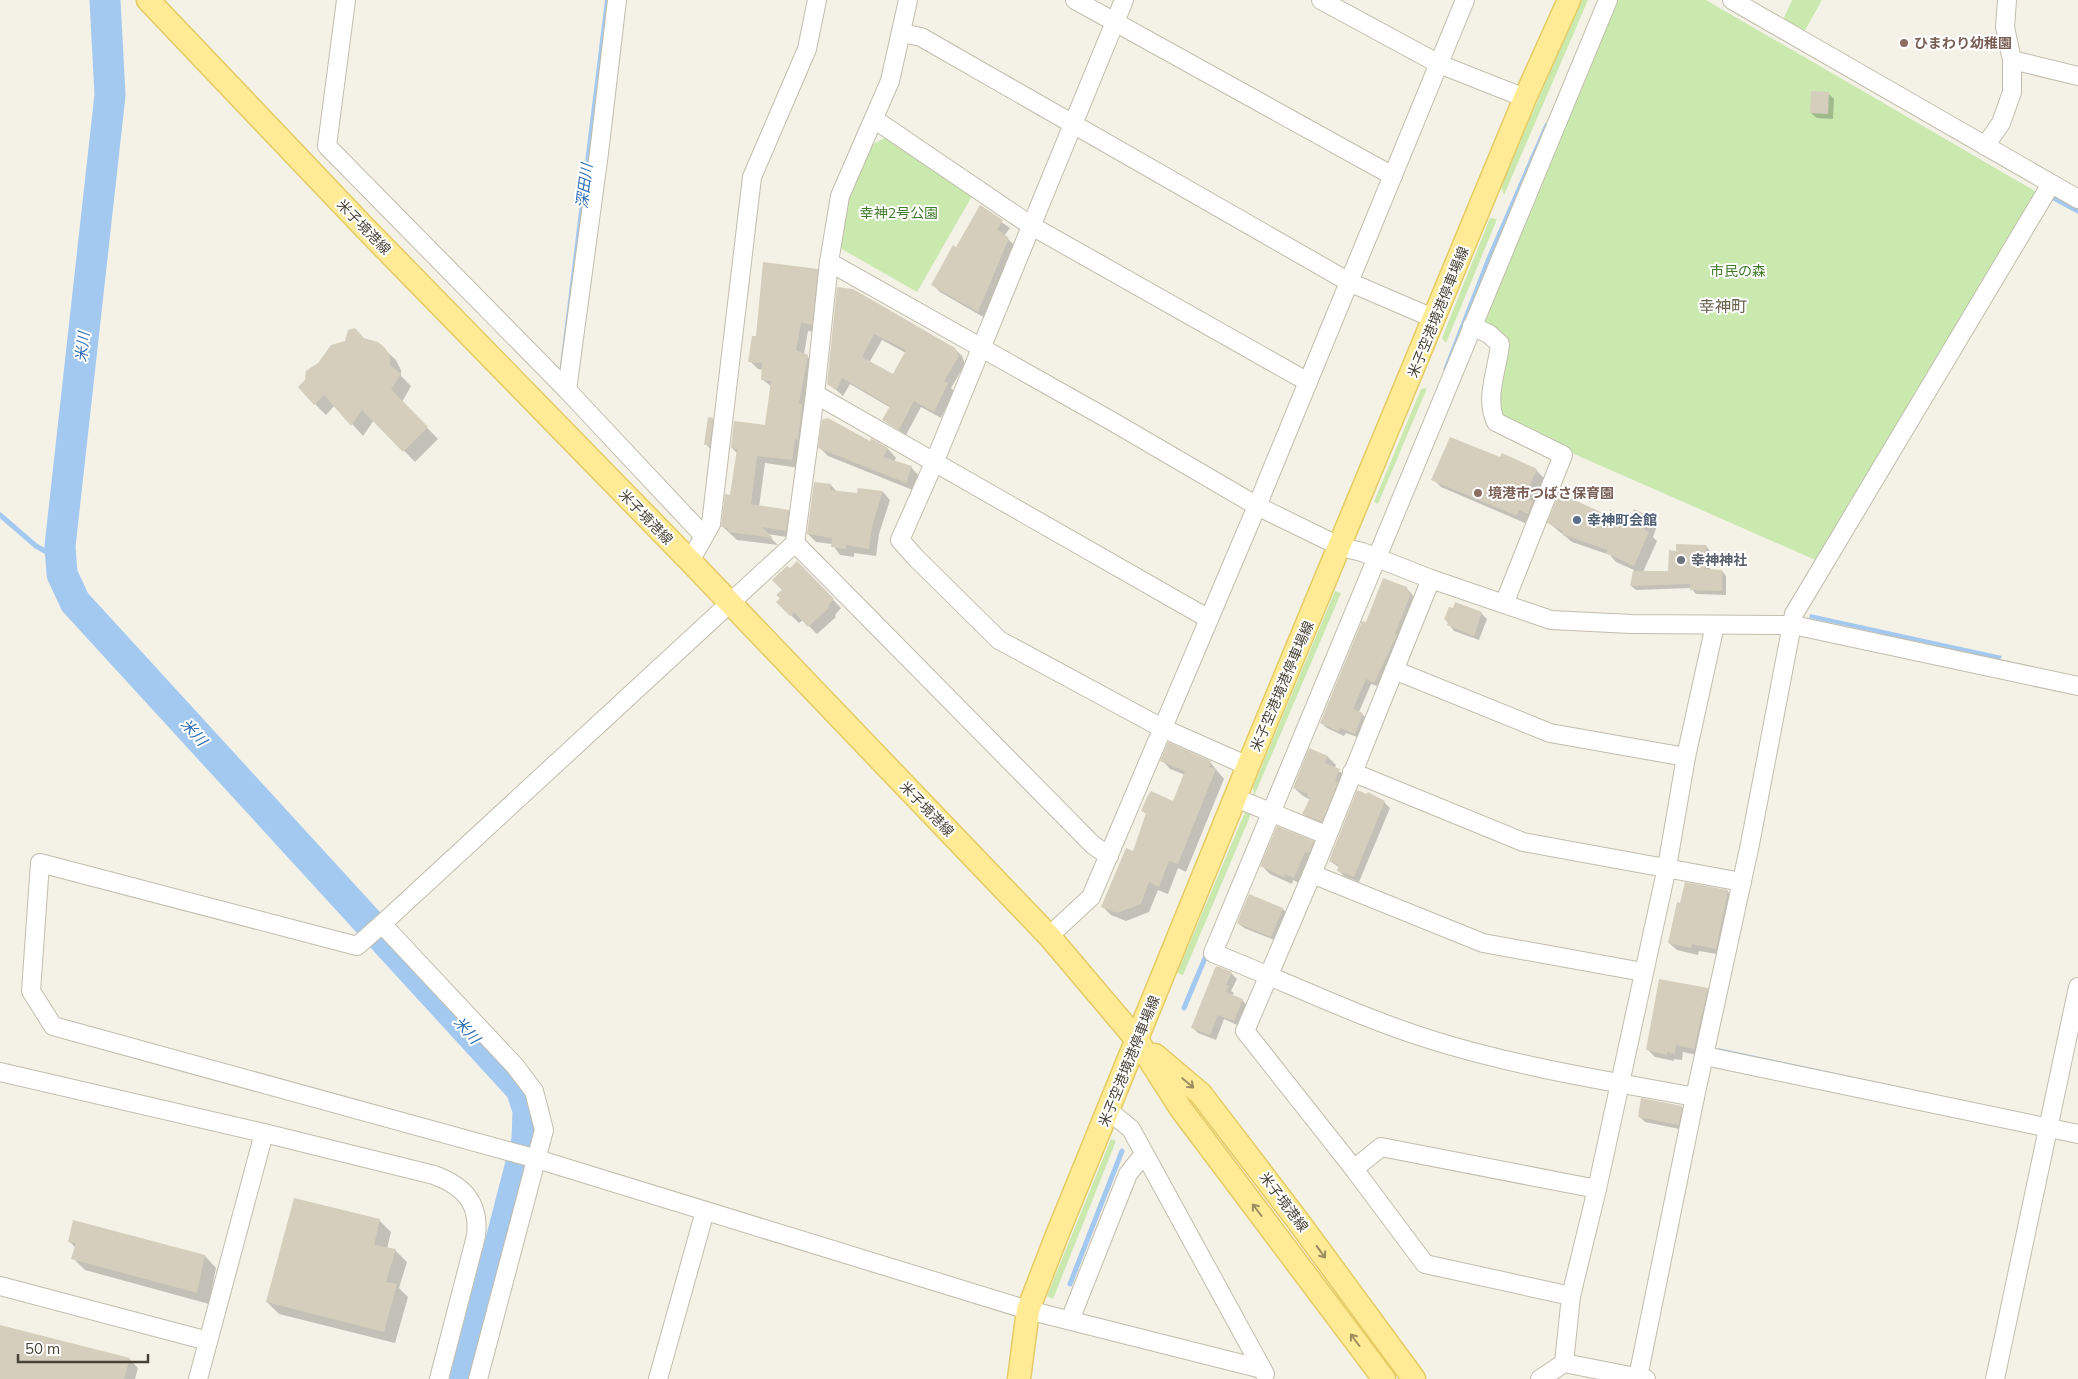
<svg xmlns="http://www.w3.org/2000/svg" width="2078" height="1379" viewBox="0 0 2078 1379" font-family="Mulish,'Noto Sans JP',sans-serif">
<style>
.green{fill:#c9e9af}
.water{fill:#a3c9f1}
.shadow{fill:#0003;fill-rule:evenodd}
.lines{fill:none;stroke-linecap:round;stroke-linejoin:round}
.stream{stroke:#a3c9f1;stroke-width:5}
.river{stroke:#a3c9f1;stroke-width:31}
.building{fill:#d6cebc;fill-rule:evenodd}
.minor-casing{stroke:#c2bdac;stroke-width:20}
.major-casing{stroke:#e5cb64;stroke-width:25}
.minor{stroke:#fff;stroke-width:18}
.major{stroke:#ffeb95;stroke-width:22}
.oneway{stroke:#9a8e61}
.education-dot{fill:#8d6e63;stroke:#fff;stroke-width:2}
.service-dot{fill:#5c6f8a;stroke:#fff;stroke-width:2}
.worship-dot{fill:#6b7280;stroke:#fff;stroke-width:2}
.labels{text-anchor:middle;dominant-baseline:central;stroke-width:4;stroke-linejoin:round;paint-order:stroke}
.education-label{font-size:14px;font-weight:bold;fill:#785e54;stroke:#fff;text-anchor:start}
.park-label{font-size:14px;fill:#3f7a28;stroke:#fff}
.street-label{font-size:14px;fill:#474236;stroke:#fff}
.service-label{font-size:14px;font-weight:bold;fill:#4e5e75;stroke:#fff;text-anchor:start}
.worship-label{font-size:14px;font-weight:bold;fill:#5b616d;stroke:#fff;text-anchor:start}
.water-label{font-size:15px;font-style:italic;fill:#2d6eb5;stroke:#fff}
.quarter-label{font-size:16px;fill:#6a614d;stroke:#fff}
</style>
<rect width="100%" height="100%" fill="#f4f1e7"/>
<g class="green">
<polygon points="1581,0 1588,0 1504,195 1501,186"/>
<polygon points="1614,0 1706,0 2035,191 2035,197 1820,562 1515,428 1498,413 1505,343 1479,327"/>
<polygon points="1792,0 1822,0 1804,32 1783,20"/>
<polygon points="885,138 972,196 917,292 840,248 846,199 873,144"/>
<polygon points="1490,218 1497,219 1446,343 1442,338"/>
<polygon points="1427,388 1378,504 1374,502 1421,389"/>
<polygon points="1335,591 1341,593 1254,796 1253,787"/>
<polygon points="1245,812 1251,814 1183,975 1177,973"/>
<polygon points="1111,1139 1116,1141 1053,1299 1047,1296"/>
</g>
<g class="water">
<polygon points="605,0 609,0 563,375 559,374"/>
<polygon points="1810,614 2002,656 2000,660 1809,618"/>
<polygon points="1718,1048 2038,1116 2038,1118 1718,1050"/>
</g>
<g class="shadow">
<polygon points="1828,93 1834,99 1833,119 1817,118 1811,113"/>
<polygon points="980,207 1010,228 1004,236 1016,246 985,318 940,292 932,284 957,249"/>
<polygon points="817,270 825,278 819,332 808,331 804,354 816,364 800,468 765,463 759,507 788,511 796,519 793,538 767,534 778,545 737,540 722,526 731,496 737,453 732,448 766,426 772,387 762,379 763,370 758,369 750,361 757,338"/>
<path d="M838,289L955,349L962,356L965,364L951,388L954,391L941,418L921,407L906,435L884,420L891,408L850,384L843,396L828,383ZM882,340L906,353L893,375L869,363Z"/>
<polygon points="364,339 384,349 396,360 401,370 401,376 411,386 402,402 438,439 415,462 374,420 363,436 335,405 326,415 315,404"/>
<polygon points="712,419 718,425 711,450 706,444"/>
<polygon points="872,440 888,449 896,458 894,462 911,467 919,476 915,491 828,456 820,448 870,443"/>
<polygon points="1501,459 1536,470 1544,478 1534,503 1541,510 1537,521 1528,517 1525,523 1441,487 1433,479"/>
<polygon points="815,483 831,485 837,492 858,495 859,489 883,492 890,500 879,534 876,556 854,553 854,557 840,555 832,544 816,542 808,534"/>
<polygon points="1634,511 1649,517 1657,526 1653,537 1657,541 1643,572 1669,572 1677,552 1706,546 1710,551 1710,571 1722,571 1726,576 1726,595 1696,594 1691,588 1636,590 1631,586 1634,570 1616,562 1610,555 1572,542 1549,523 1608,516 1630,520"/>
<polygon points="797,563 841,608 835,615 836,617 817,634 803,620 799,623 777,602 781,598 790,570"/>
<polygon points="1406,588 1412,594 1415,602 1380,687 1371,684 1359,712 1368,719 1360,738 1346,733 1344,736 1327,728 1321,723 1366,624"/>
<polygon points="1481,613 1487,619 1479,640 1454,631 1445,619"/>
<polygon points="1310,750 1328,757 1336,765 1335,768 1348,778 1330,829 1312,822 1304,814 1311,800 1303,796 1294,788"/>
<polygon points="1162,760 1210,762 1224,779 1186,872 1178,868 1168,894 1158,890 1149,912 1126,921 1111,915 1103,907 1134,853 1147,815 1143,811 1174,802 1185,775 1170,769"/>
<polygon points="1384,802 1390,808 1359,882 1344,876 1339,871 1340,868 1330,861"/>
<polygon points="1313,842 1321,850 1302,885 1293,880 1292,884 1270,874 1262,866"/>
<polygon points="1727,891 1735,899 1723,955 1699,951 1698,955 1677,950 1669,943"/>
<polygon points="1283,909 1288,914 1277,941 1244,928 1238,923"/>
<polygon points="1231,973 1237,979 1231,991 1234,993 1232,996 1242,1000 1248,1006 1239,1026 1224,1019 1216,1040 1198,1033 1192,1027"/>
<polygon points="1707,989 1714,997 1702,1056 1683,1052 1682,1060 1674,1059 1674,1061 1655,1057 1647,1049"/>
<polygon points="1682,1107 1687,1112 1684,1130 1645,1122 1639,1116"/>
<polygon points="379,1220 391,1232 387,1249 395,1250 407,1262 399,1288 408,1297 395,1343 279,1314 267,1302"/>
<polygon points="69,1241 205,1256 216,1268 209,1304 85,1270 73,1258 76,1248"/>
<polygon points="0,1326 129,1359 138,1368 135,1379 0,1379"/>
</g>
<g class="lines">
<g class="stream">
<polyline points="2052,197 2078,211"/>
<polyline points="1446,369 1490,256 1547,125"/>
<polyline points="0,515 36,546 61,560"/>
<polyline points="1184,1008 1208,951"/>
<polyline points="1070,1284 1122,1151"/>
</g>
<polyline class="river" points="105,0 110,95 60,546 62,574 75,602 521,1089 528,1110 527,1140 465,1379"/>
</g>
<g class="building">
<polygon points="1811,91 1829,92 1828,114 1810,113"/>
<polygon points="980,205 1003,220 997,229 1009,238 978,312 931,285 953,245 956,247"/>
<polygon points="763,262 818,269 812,325 801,323 796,350 808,355 799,404 802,404 798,440 795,439 792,460 757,456 751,504 789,510 786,531 762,527 773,538 728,532 728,528 721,527 725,494 730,495 737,449 731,448 734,421 765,425 771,381 761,380 762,363 748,362 752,336 756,336"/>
<path d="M837,287L853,289L955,348L959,356L944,381L948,383L934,412L914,401L899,430L882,420L890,406L842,378L836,390L827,384ZM874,334L906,350L893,374L862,357Z"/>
<polygon points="355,328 364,338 378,342 385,348 390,357 390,365 401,374 391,389 428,427 403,452 362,410 351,426 324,395 314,405 298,387 305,380 306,371 318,363 331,345 345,341 348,330"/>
<polygon points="708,417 713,418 710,445 704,445"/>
<polygon points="828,418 870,441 871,438 888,448 883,457 912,466 906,483 818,448 822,420"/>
<polygon points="1450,437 1500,457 1502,453 1537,469 1524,498 1533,501 1528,514 1519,510 1517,516 1431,480"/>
<polygon points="814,482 831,484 830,490 857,493 858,488 883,491 872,526 869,549 846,545 846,549 831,547 832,538 807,534"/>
<polygon points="1559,493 1607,515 1610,510 1630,518 1634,509 1649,516 1644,529 1649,532 1634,566 1606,553 1608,550 1562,534 1563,531 1547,523"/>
<polygon points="1676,544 1706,545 1705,569 1722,570 1722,591 1690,590 1690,584 1630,586 1633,571 1668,571 1669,550 1676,551"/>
<polygon points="797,561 834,599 828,606 829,608 808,627 794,612 790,616 776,602 780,598 776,595 782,590 772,580 787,566 790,568"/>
<polygon points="1383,578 1407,587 1410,596 1395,634 1397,635 1374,683 1366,679 1353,709 1363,713 1355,734 1340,728 1339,732 1320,723 1362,621 1366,622"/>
<polygon points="1455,602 1482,612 1474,636 1447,625 1449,621 1444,619 1449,607 1453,608"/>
<polygon points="1168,742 1211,761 1209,767 1216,769 1178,864 1169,861 1159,887 1149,882 1141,904 1117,913 1101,907 1126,848 1133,851 1146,813 1141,811 1148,795 1151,791 1173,801 1185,771 1160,761"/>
<polygon points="1309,748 1328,756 1325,763 1340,769 1335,781 1338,782 1322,822 1302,814 1310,798 1307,797 1308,794 1293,788"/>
<polygon points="1357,790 1367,794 1368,792 1385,801 1354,877 1337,871 1339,865 1329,861"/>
<polygon points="1277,826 1314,841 1309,853 1305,852 1294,878 1285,874 1284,877 1260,866"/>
<polygon points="1685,882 1728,890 1716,949 1692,944 1691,948 1668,943 1677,902 1680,903"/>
<polygon points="1249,894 1283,908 1271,937 1237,923"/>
<polygon points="1217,966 1232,972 1226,985 1229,986 1226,992 1243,999 1234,1021 1218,1015 1210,1035 1191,1028 1215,968"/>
<polygon points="1659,979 1708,988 1694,1049 1676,1045 1675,1054 1667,1052 1667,1055 1646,1050"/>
<polygon points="1641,1098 1682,1106 1679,1125 1638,1117"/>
<polygon points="294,1198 380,1219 374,1245 396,1249 386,1282 397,1284 384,1332 266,1302"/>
<polygon points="73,1220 205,1255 197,1293 71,1259 76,1243 68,1242"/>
<polygon points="0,1325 130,1358 124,1379 0,1379"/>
</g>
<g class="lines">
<defs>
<g id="minor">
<polyline points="346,0 327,146 567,390 704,536"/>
<polyline points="1075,0 1393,176"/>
<polyline points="1124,0 934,463 900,540 916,558 999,640 1162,728 1248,766"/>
<polyline points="1321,0 1439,64 1525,98"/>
<path d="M1608,0L1213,953C1287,982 1360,1018 1435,1041C1519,1067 1608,1081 1695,1097"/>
<polyline points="1732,0 2078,199"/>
<polyline points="902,33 921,37 1349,282 1435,319"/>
<polyline points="2012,60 2078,76"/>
<polyline points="874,119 1030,225 1308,382"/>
<polyline points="1985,146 2001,123 2012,92 2012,60 2005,27 2007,0"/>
<polyline points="829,262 1115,423 1257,506 1341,547 1362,552 1431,579 1551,620 1631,624 1793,625 2078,686"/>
<path d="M1472,326L1489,334L1500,344C1498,368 1484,399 1496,422L1563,455L1504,604"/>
<polyline points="567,390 599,153 617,0"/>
<polyline points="815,394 1209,619"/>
<polyline points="795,543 1093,845 1109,856"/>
<polyline points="690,561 711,524 752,177 807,49 817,0"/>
<polyline points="1431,579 1312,874 1245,1031 1354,1169 1425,1264 1571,1296"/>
<polyline points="1394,670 1550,733 1686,757"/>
<polyline points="1352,772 1523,842 1742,882"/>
<polyline points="1236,798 1326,835"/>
<polyline points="1312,874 1483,943 1643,972"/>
<polyline points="382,924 357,946 40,863 31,991 53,1026 537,1159 1028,1310 1262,1369"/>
<polyline points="1049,936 1091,897 1257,506 1465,0"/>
<polyline points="1705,1056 2078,1134"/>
<polyline points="0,1072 264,1133 198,1379"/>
<polyline points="1109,1111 1131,1129 1265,1374"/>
<path d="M264,1133L434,1175C464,1186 480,1203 476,1236L439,1379"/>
<polyline points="1354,1169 1381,1147 1597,1189 1667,867 1686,757 1715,625"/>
<polyline points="0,1286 208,1341"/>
<polyline points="1070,1320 1128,1174 1144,1154"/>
<polyline points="1564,1363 1571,1296 1597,1189"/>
<polyline points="1638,1377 1695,1097 1750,844 1794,614 2051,184"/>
<polyline points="478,1379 544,1130 534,1091 515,1066 382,924 795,543 815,394 829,262 840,196 890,81 908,0"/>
<polyline points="658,1379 705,1211"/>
<polyline points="1540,1379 1564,1363 1646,1379"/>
<polyline points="1995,1379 2078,987"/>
</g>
<g id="major">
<polyline points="148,0 364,227 690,561 1049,936 1137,1040 1181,1109 1384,1379"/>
<polyline points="1155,1055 1201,1094 1298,1221 1414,1379"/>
<polyline points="1019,1379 1028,1310 1057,1235 1248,766 1525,98 1569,0"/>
</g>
</defs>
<use href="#minor" class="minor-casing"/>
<use href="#major" class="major-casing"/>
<use href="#minor" class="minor"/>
<use href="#major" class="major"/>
</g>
<defs><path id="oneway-shaft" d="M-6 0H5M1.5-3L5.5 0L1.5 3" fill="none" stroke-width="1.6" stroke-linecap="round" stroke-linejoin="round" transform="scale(1.25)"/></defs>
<g class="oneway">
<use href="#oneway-shaft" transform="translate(1188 1083) rotate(40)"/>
<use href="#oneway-shaft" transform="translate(1257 1210) rotate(-127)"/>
<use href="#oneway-shaft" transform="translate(1321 1252) rotate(54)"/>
<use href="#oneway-shaft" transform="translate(1355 1340) rotate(-127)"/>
</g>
<g class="education-dot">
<circle cx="1904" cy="43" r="5"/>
<circle cx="1478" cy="493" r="5"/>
</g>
<circle class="service-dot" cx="1577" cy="520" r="5"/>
<circle class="worship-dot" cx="1681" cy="560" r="5"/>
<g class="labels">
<g class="education-label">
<text x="1914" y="43">ひまわり幼稚園</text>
<text x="1488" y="493">境港市つばさ保育園</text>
</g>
<g class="park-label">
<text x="899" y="213">幸神2号公園</text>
<text x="1738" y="271">市民の森</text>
</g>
<g class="street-label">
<text transform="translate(364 227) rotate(46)">米子境港線</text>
<text transform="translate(1438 312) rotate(-68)">米子空港境港停車場線</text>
<text transform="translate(646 517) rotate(46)">米子境港線</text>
<text transform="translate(1282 686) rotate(-67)">米子空港境港停車場線</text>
<text transform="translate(927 809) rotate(46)">米子境港線</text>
<text transform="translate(1129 1061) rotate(-68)">米子空港境港停車場線</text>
<text transform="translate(1284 1202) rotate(53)">米子境港線</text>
</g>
<g class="service-label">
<text x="1587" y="520">幸神町会館</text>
</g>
<g class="worship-label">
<text x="1691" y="560">幸神神社</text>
</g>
<g class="water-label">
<text transform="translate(584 186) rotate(-83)">深田川</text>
<text transform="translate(82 347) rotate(-84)">米川</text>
<text transform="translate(194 732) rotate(48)">米川</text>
<text transform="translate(467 1030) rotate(48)">米川</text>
</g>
<g class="quarter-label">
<text x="1723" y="306">幸神町</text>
</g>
</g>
<path d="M18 1354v8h130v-8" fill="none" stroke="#474236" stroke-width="2.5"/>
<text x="25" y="1354" font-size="15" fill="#474236" stroke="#ffffff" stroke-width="4" paint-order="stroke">50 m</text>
</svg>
